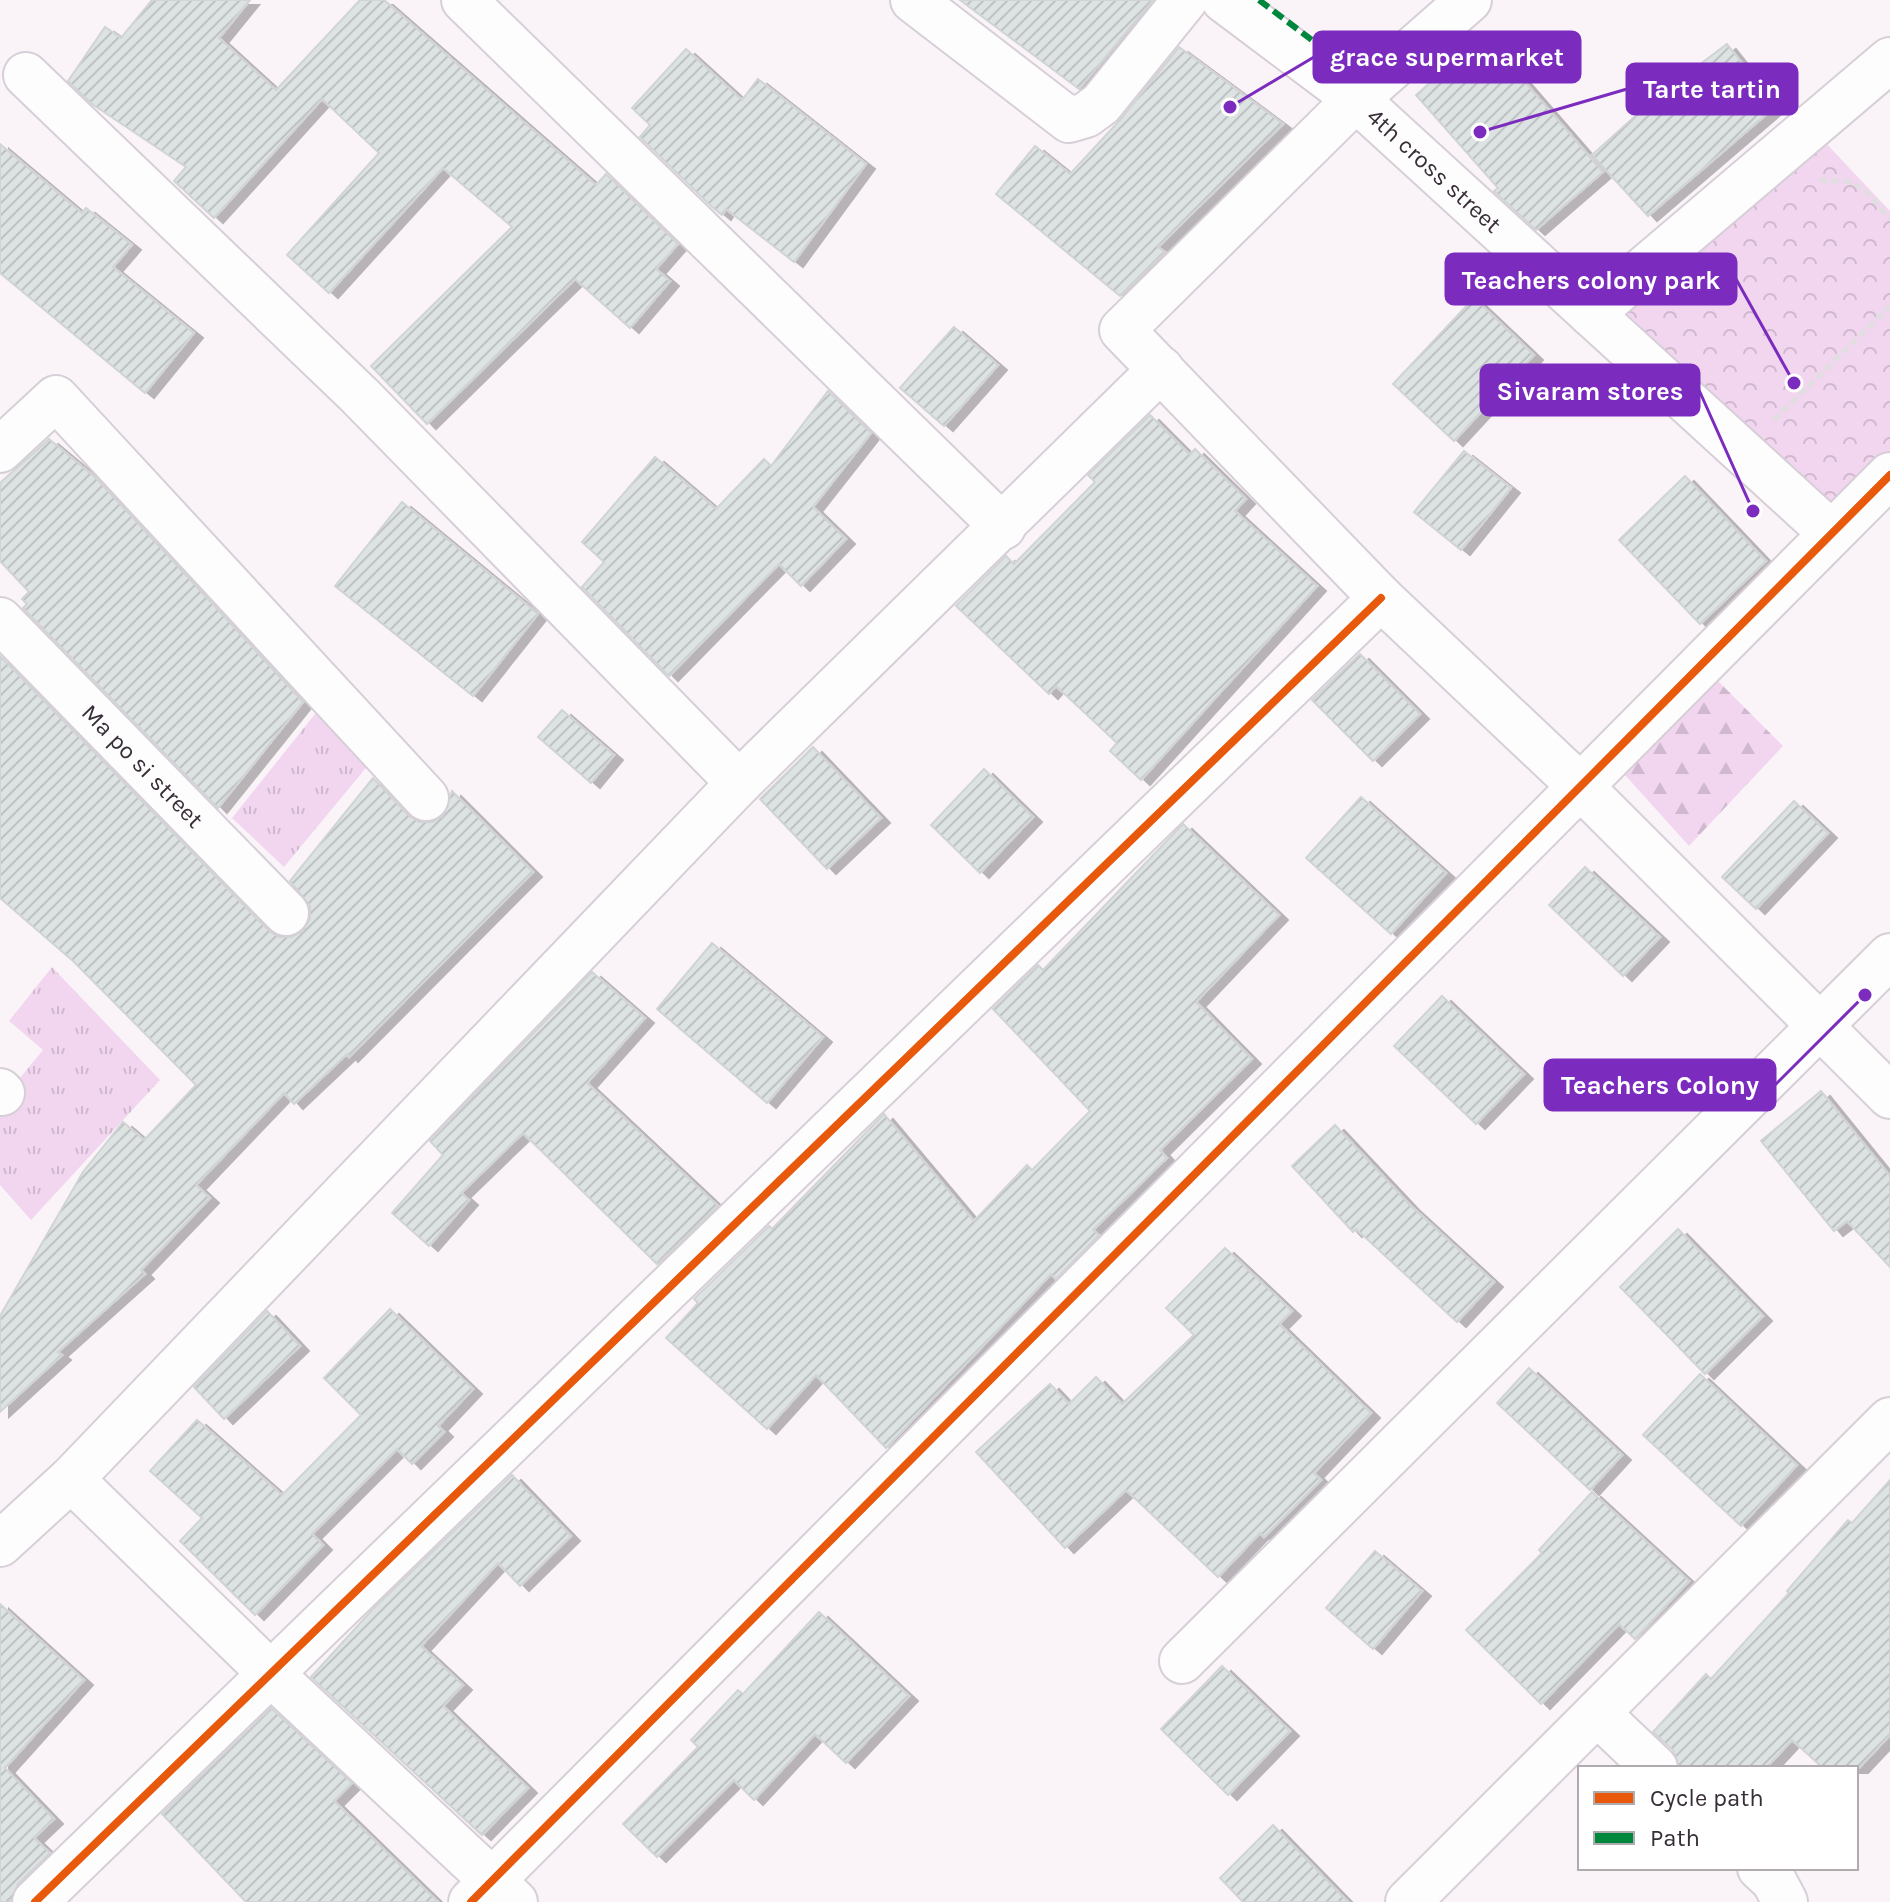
<svg xmlns="http://www.w3.org/2000/svg" width="1890" height="1902" viewBox="0 0 1890 1902" font-family="Karla,sans-serif">
<style>
.grass{fill:url(#grass-tufts)}
.forest{fill:url(#forest-firs)}
.park{fill:url(#park-crowns)}
.building{fill:url(#building-hatch);stroke:#d0d4d5;stroke-width:2;filter:url(#shadow)}
.lines{fill:none;stroke-linecap:round;stroke-linejoin:round}
.minor-casing{stroke:#d7cfd7;stroke-width:48}
.secondary-casing{stroke:#d7cfd7;stroke-width:48}
.path{stroke:#e0dee0;stroke-width:5;stroke-dasharray:8 4;stroke-linecap:butt}
.minor{stroke:#fefdfe;stroke-width:44}
.secondary{stroke:#fefdfe;stroke-width:44}
.quiet{stroke:#00873e;stroke-width:6;stroke-dasharray:12 6;stroke-linecap:butt}
.cycleway-casing{stroke:#fff;stroke-width:13}
.cycleway{stroke:#e8590c;stroke-width:8}
.labels{text-anchor:middle;dominant-baseline:central;stroke-width:7;stroke-linejoin:round;paint-order:stroke}
.street-label{font-size:24px;fill:#382e37;stroke:#fff}
.leader{fill:none;stroke:#7b2cbf;stroke-width:3}
.callout-dot{fill:#7b2cbf;stroke:#fff;stroke-width:3}
.callout{fill:#7b2cbf;stroke:#7b2cbf;stroke-width:3}
.callout-label{font-size:26px;text-anchor:middle;font-weight:bold;fill:#fff}
</style>
<defs>
<pattern id="grass-tufts" width="24" height="20" patternUnits="userSpaceOnUse" patternTransform="scale(2)"><rect width="24" height="20" fill="#f2d6f0"/><path d="M3 7l-1-3M5 7V3M7 7l1-3M15 17l-1-3M17 17v-4M19 17l1-3" fill="none" stroke="#d0b8ce"/></pattern>
<pattern id="forest-firs" width="22" height="20" patternUnits="userSpaceOnUse" patternTransform="scale(2)"><rect width="22" height="20" fill="#f2d6f0"/><path d="M5 1l3.5 6h-7zM16 11l3.5 6h-7z" fill="#d0b8ce"/></pattern>
<pattern id="park-crowns" width="20" height="18" patternUnits="userSpaceOnUse" patternTransform="scale(2)"><rect width="20" height="18" fill="#f2d6f0"/><path d="M2 6a3 3 0 1 1 6 0M12 15a3 3 0 1 1 6 0" fill="none" stroke="#d0b8ce"/></pattern>
<pattern id="building-hatch" width="6" height="6" patternUnits="userSpaceOnUse" patternTransform="scale(2)"><rect width="6" height="6" fill="#dde2e2"/><path d="M-1 1l2-2M0 6l6-6M5 7l2-2" fill="none" stroke="#bec2c2"/></pattern>
<filter id="shadow"><feDropShadow dx="9" dy="5" stdDeviation="0" flood-color="#0004"/></filter>
</defs>
<rect width="100%" height="100%" fill="#faf4f9"/>
<g class="grass">
<polygon points="319,709 370,763 284,867 232,818"/>
<polygon points="52,967 160,1080 31,1220 0,1185 0,1102 43,1050 9,1021"/>
</g>
<polygon class="forest" points="1715,678 1783,746 1689,846 1625,775"/>
<polygon class="park" points="1822,139 1890,211 1890,451 1834,506 1620,314"/>
<g class="building">
<polygon points="152,0 250,0 219,38 276,90 360,0 384,0 596,185 606,174 678,244 656,269 670,281 630,328 575,279 427,424 371,366 512,227 443,168 329,293 287,255 379,153 322,99 214,218 174,181 186,167 92,104 68,81 105,27 121,38"/>
<polygon points="960,0 1153,0 1079,89"/>
<polygon points="1484,35 1603,172 1536,230 1494,191 1498,188 1416,95"/>
<polygon points="1727,44 1776,106 1648,216 1592,155 1654,99"/>
<polygon points="1179,47 1283,124 1158,247 1165,252 1120,296 996,194 1035,146 1070,174 1120,120"/>
<polygon points="686,49 742,100 758,79 866,164 794,262 726,209 722,215 711,206 640,137 650,125 632,108"/>
<polygon points="0,144 82,213 86,208 132,245 113,267 194,333 145,393 0,273"/>
<polygon points="1474,298 1534,355 1454,441 1393,384"/>
<polygon points="954,327 998,365 944,426 900,388"/>
<polygon points="828,391 871,433 813,507 846,539 801,586 779,564 669,676 582,587 604,562 582,542 655,457 716,509 764,459 771,466"/>
<polygon points="1150,415 1190,455 1195,449 1246,499 1235,511 1317,586 1141,780 1110,751 1117,743 1056,686 1049,694 956,606 1006,556 1014,564 1095,482 1088,475"/>
<polygon points="49,439 96,478 303,702 218,808 23,608 27,604 22,599 29,592 0,561 0,483"/>
<polygon points="1464,451 1511,488 1461,550 1414,512"/>
<polygon points="1685,476 1766,561 1700,624 1619,540"/>
<polygon points="402,502 538,614 473,696 335,586"/>
<polygon points="1360,654 1420,714 1373,761 1312,700"/>
<polygon points="0,656 268,930 279,937 291,937 303,931 310,919 310,906 290,881 373,778 408,815 419,822 432,822 443,816 452,791 533,872 349,1057 347,1054 294,1104 284,1093 196,1185 210,1198 141,1270 145,1274 58,1352 62,1355 0,1412 0,1316 83,1172 123,1122 144,1140 196,1085 73,961 0,898"/>
<polygon points="562,710 614,755 591,783 538,737"/>
<polygon points="813,747 881,818 827,869 760,799"/>
<polygon points="984,769 1033,817 980,873 931,825"/>
<polygon points="1361,797 1446,873 1391,934 1306,858"/>
<polygon points="1794,801 1828,833 1756,909 1722,877"/>
<polygon points="1183,824 1279,915 1196,1002 1252,1059 1160,1150 1167,1158 1093,1230 1099,1235 1056,1279 1051,1274 886,1448 816,1375 767,1429 666,1338 698,1303 694,1299 769,1226 772,1229 884,1114 974,1221 1027,1165 1032,1170 1090,1111 993,1009 1038,965 1043,970"/>
<polygon points="1585,867 1660,937 1623,976 1549,905"/>
<polygon points="712,943 823,1037 767,1103 657,1009"/>
<polygon points="592,972 645,1018 587,1083 718,1206 657,1264 523,1133 461,1193 469,1200 429,1246 392,1213 443,1155 430,1141"/>
<polygon points="1442,996 1524,1074 1476,1124 1394,1046"/>
<polygon points="1821,1091 1890,1176 1890,1267 1847,1221 1834,1231 1761,1141"/>
<polygon points="1335,1125 1410,1205 1494,1282 1457,1322 1356,1229 1353,1232 1292,1166"/>
<polygon points="1678,1229 1763,1316 1705,1374 1620,1287"/>
<polygon points="1225,1248 1292,1311 1279,1324 1371,1413 1314,1473 1321,1480 1264,1537 1260,1533 1218,1577 1126,1490 1065,1548 976,1452 1050,1384 1069,1404 1096,1377 1122,1404 1194,1335 1166,1308"/>
<polygon points="390,1309 473,1389 438,1426 444,1432 412,1464 397,1449 312,1534 323,1545 255,1615 180,1541 202,1518 150,1471 197,1420 282,1495 361,1415 324,1378"/>
<polygon points="267,1311 300,1346 224,1419 194,1387"/>
<polygon points="1529,1368 1622,1455 1590,1490 1497,1403"/>
<polygon points="1700,1374 1797,1465 1741,1526 1643,1435"/>
<polygon points="512,1475 571,1536 520,1586 498,1563 421,1646 463,1685 443,1706 528,1788 482,1835 311,1677 373,1609"/>
<polygon points="1890,1480 1890,1735 1859,1768 1823,1768 1792,1740 1766,1768 1679,1768 1673,1750 1653,1732 1706,1674 1711,1679 1789,1593 1787,1591 1848,1520 1852,1523"/>
<polygon points="1592,1492 1689,1581 1635,1639 1619,1624 1541,1704 1466,1630 1542,1553 1539,1550"/>
<polygon points="1375,1551 1422,1591 1373,1649 1326,1608"/>
<polygon points="0,1604 84,1680 5,1768 54,1819 34,1838 50,1853 18,1884 11,1902 0,1902"/>
<polygon points="819,1612 909,1696 846,1763 815,1734 754,1800 734,1780 657,1857 623,1824 698,1747 691,1740 738,1690 743,1694"/>
<polygon points="1222,1666 1290,1731 1228,1795 1161,1729"/>
<polygon points="271,1708 352,1783 334,1801 438,1902 246,1902 162,1814"/>
<polygon points="1273,1825 1348,1902 1243,1902 1220,1878"/>
</g>
<g class="lines">
<defs>
<g id="minor">
<polyline points="464,0 1003,527"/>
<polyline points="913,0 1069,120 1086,115 1101,104 1185,0"/>
<path id="s1" d="M1469,0L1356,99L1830,532"/>
<polyline points="26,75 360,396 739,783"/>
<polyline points="1591,314 1890,60"/>
<polyline points="0,450 56,398 426,798"/>
<path id="s2" d="M0,620L286,913"/>
<polyline points="0,1091 2,1093"/>
<polyline points="71,1479 269,1672 515,1902"/>
<polyline points="0,1544 71,1479 739,783 1161,369"/>
<polyline points="1182,1661 1890,956"/>
<polyline points="1597,1713 1655,1768"/>
<polyline points="1760,1868 1774,1881 1785,1902"/>
<polyline points="35,1902 1381,598"/>
<polyline points="471,1902 1890,475"/>
<polyline points="1408,1902 1890,1420"/>
</g>
<polyline id="secondary" points="1224,0 1356,99 1122,330 1381,598 1580,786 1890,1096"/>
</defs>
<use href="#minor" class="minor-casing"/>
<use href="#secondary" class="secondary-casing"/>
<g class="path">
<path d="M1820,178L1826,182C1860,175 1869,196 1890,219"/>
<polyline points="1774,420 1890,306"/>
</g>
<use href="#minor" class="minor"/>
<use href="#secondary" class="secondary"/>
<polyline class="quiet" points="1259,0 1321,47 1328,78"/>
<defs>
<g id="cycleway">
<polyline points="35,1902 1381,598"/>
<polyline points="471,1902 1890,475"/>
</g>
</defs>
<use href="#cycleway" class="cycleway-casing"/>
<use href="#cycleway" class="cycleway"/>
</g>
<g class="labels">
<g class="street-label">
<text stroke="none"><textPath href="#s1" startOffset="256">4th cross street</textPath></text>
<text stroke="none"><textPath href="#s2" startOffset="204">Ma po si street</textPath></text>
</g>
</g>
<path class="leader" d="M1230 107L1314 57M1480 132L1627 89M1794 383L1736 279M1753 511L1699 390M1865 995L1775 1085"/>
<g class="callout-dot">
<circle cx="1230" cy="107" r="8"/>
<circle cx="1480" cy="132" r="8"/>
<circle cx="1794" cy="383" r="8"/>
<circle cx="1753" cy="511" r="8"/>
<circle cx="1865" cy="995" r="8"/>
</g>
<g class="callout">
<rect x="1314" y="32" width="266" height="50" rx="8"/>
<rect x="1627" y="64" width="170" height="50" rx="8"/>
<rect x="1446" y="254" width="290" height="50" rx="8"/>
<rect x="1481" y="365" width="218" height="50" rx="8"/>
<rect x="1545" y="1060" width="230" height="50" rx="8"/>
</g>
<g class="callout-label">
<text x="1447" y="66">grace supermarket</text>
<text x="1712" y="98">Tarte tartin</text>
<text x="1591" y="289">Teachers colony park</text>
<text x="1590" y="400">Sivaram stores</text>
<text x="1660" y="1094">Teachers Colony</text>
</g>
<rect x="1578" y="1766" width="280" height="104" fill="#ffffff" stroke="#afabaf" stroke-width="2"/>
<rect x="1594" y="1792" width="40" height="12" fill="#e8590c" stroke="#afabaf" stroke-width="2"/>
<text x="1650" y="1806" font-size="24" fill="#382e37">Cycle path</text>
<rect x="1594" y="1832" width="40" height="12" fill="#00873e" stroke="#afabaf" stroke-width="2"/>
<text x="1650" y="1846" font-size="24" fill="#382e37">Path</text>
</svg>
